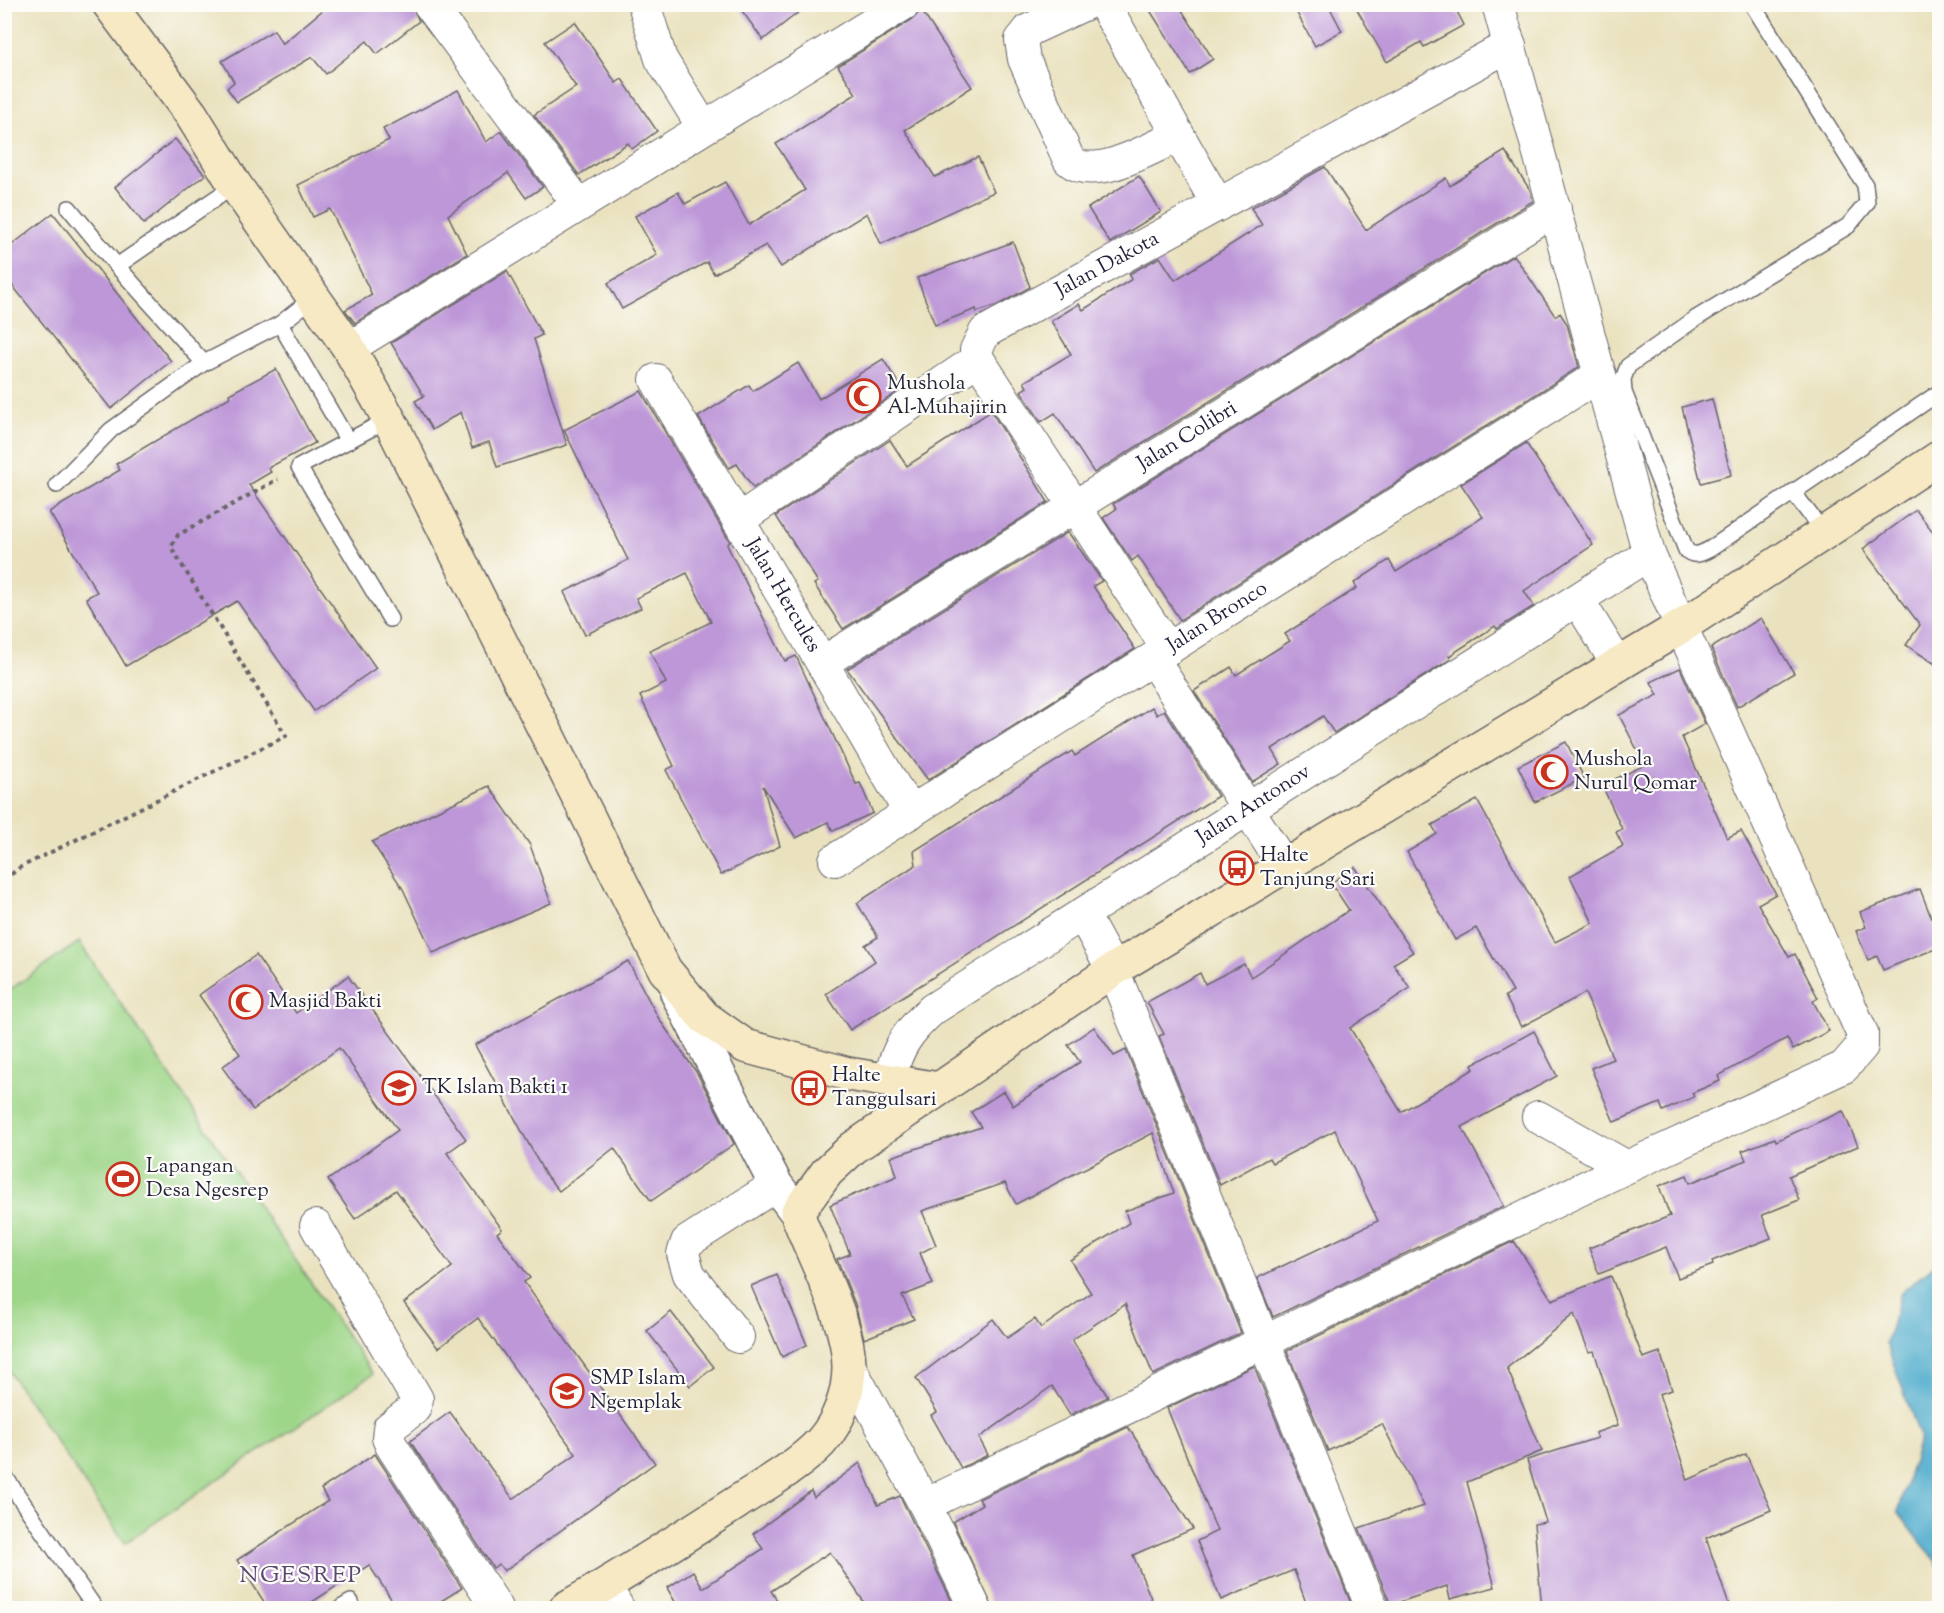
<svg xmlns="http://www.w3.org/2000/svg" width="1944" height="1613" viewBox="0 0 1944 1613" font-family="'Sorts Mill Goudy',serif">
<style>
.green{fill:#9ed689;stroke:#607c62;stroke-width:1.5}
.water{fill:#4eabcc;stroke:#386684;stroke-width:1.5}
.building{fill:#bd97d8}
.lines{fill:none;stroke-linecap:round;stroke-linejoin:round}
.service-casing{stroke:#686569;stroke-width:18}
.minor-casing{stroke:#686569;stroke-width:34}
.tertiary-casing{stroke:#686569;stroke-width:36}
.secondary-casing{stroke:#686569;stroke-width:36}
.path{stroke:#686569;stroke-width:4;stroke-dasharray:4.5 4.5;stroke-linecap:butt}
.service{stroke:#fff;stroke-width:15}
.minor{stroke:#fff;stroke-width:32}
.tertiary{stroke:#fff;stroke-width:33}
.secondary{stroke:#f6e9c3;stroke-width:33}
.labels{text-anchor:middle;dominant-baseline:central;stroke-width:4.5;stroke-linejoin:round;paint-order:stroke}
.street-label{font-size:21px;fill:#22223b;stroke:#fdfcf7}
.poi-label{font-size:21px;fill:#22223b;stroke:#fdfcf7;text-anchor:start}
.quarter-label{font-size:24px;letter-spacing:1.5px;fill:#584b72;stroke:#fdfcf7}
</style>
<rect width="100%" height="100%" fill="#fdfcf7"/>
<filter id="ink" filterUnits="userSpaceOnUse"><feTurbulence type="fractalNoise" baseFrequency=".0167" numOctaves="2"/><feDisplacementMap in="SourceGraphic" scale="12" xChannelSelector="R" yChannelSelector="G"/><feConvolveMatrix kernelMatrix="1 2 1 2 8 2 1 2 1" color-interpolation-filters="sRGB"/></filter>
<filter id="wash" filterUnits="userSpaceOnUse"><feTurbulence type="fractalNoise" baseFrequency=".008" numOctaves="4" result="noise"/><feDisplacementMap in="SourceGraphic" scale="24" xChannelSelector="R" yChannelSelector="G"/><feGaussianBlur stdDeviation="1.35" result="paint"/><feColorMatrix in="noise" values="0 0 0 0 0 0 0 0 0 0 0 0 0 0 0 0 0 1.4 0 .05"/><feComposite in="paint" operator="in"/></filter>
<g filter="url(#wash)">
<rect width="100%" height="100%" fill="#eae2bf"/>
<polygon class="green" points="79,942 373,1374 125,1543 5,1366 5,993"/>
<polygon class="water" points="1939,1261 1939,1566 1898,1512 1920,1437 1886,1343 1901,1293"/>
<g id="blocks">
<g class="building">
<polygon points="330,4 411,4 419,21 377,54 367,41 326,74 312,57 237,102 227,88 234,82 222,61 274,30 282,44"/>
<polygon points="737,4 809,4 763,40"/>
<polygon points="1146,4 1178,4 1213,59 1190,74"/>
<polygon points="1292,4 1328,4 1342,31 1315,46"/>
<polygon points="1354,4 1453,4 1464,25 1424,47 1421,42 1387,62"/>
<polygon points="921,10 972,87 905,130 935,177 978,157 994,192 881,244 867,213 781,267 766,245 714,274 707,262 622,309 608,283 657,255 635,216 678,192 685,204 725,182 749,225 805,190 776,144 856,94 838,66 913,19"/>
<polygon points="575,22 616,83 622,79 657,131 632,149 628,143 579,175 534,115 576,87 545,42"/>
<polygon points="458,90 486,142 501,131 543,187 526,198 508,173 448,215 467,254 355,323 345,310 372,295 330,209 313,217 298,185 389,140 383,129"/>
<polygon points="175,139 205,175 144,224 115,187"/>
<polygon points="1505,151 1530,190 1533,201 1094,473 1055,413 1041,422 1021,391 1027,387 1024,382 1071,354 1051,321 1079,304 1083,310 1132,279 1129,274 1160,257 1175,280 1262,225 1251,208 1325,167 1366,230 1446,178 1450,186"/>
<polygon points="1139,176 1161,212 1110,243 1088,208"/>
<polygon points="53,213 171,361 111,409 4,275 4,251"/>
<polygon points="1013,242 1030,287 998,305 977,312 976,309 935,325 917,278"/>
<polygon points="1514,255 1555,316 1560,313 1567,324 1579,367 1180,620 1138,556 1132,561 1103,518 1116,509 1113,504"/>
<polygon points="507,271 542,335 534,339 567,445 497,467 489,442 472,448 461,412 432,430 415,401 424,396 391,343"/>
<polygon points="883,359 902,389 753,488 737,464 729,468 698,417 749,385 753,391 798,363 819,399"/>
<polygon points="276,369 315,443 268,468 271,472 249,485 376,668 314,711 237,601 126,666 86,598 97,592 49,512 120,470 116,464 230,397 229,394"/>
<polygon points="641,391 730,542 727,545 785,661 796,656 856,784 860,783 873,813 833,831 828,822 796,838 763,786 780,846 721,875 666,770 674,766 640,696 666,683 650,651 711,622 687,573 636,598 641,608 585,635 564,592 628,560 564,430"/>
<polygon points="1712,399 1731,475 1701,483 1682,407"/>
<polygon points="991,411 1048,502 843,629 814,584 818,582 776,516 890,440 907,466"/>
<polygon points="1526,443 1593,545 1524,591 1534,606 1497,629 1495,626 1449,656 1451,659 1334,733 1323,716 1272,749 1281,764 1252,782 1194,691 1231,667 1236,675 1290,641 1285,634 1357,588 1354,583 1389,560 1396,572 1483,517 1461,484"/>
<polygon points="1916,510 1940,541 1940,667 1906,645 1920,625 1863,549"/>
<polygon points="1068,532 1102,581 1093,586 1135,649 928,780 847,669"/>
<polygon points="1761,618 1794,673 1737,707 1711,648"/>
<polygon points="1680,668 1705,724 1682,737 1727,838 1741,831 1776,894 1758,904 1789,957 1795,954 1818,998 1813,1001 1829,1031 1793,1050 1787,1038 1718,1076 1720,1081 1692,1093 1694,1097 1663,1111 1660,1103 1614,1122 1591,1068 1613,1059 1585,993 1521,1027 1505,996 1513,992 1476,928 1455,940 1407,852 1437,834 1432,825 1477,800 1555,942 1593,923 1570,876 1623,846 1616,832 1622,829 1602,785 1645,765 1619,715 1658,695 1651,682"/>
<polygon points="1152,707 1157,715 1164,710 1218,796 850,1030 826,994 875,961 865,945 878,937 857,903 916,865 914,851 1072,751 1075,756"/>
<polygon points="1566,742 1584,778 1535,802 1518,766"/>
<polygon points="489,786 530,845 551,903 433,953 403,889 372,842"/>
<polygon points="1355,867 1413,952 1393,964 1410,988 1350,1028 1401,1112 1474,1069 1472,1065 1534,1031 1557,1076 1462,1127 1504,1206 1273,1317 1257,1278 1378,1221 1335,1130 1272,1163 1269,1158 1220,1185 1159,1036 1164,1034 1147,1002 1200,973 1205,984 1244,964 1251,977 1349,910 1331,883"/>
<polygon points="1920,889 1940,940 1940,947 1883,970 1877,956 1868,960 1856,931 1866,927 1860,912"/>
<polygon points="256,955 296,1013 348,976 466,1139 447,1153 502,1229 497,1233 530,1278 524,1282 655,1463 504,1571 499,1564 493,1568 410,1441 450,1412 513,1499 576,1454 478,1318 438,1348 404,1303 452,1267 396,1190 355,1219 328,1180 398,1130 339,1048 253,1110 222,1067 240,1054 199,995"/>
<polygon points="628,961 659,1019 697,1073 734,1144 651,1201 614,1148 559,1191 545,1174 475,1045"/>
<polygon points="1094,1027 1114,1056 1126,1050 1241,1333 1153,1375 1125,1304 1072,1340 1108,1397 1070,1415 1052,1386 979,1438 988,1455 961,1468 931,1415 937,1412 916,1378 993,1319 1007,1338 1035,1319 1041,1328 1091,1293 1070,1260 1129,1223 1125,1211 1174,1193 1153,1133 1016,1204 1005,1183 922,1211 936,1245 920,1253 933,1284 902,1296 914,1319 864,1339 855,1304 837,1259 850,1254 830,1205 897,1176 891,1157 981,1127 971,1112 1004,1091 1013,1106 1080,1062 1068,1045"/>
<polygon points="1843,1111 1858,1146 1789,1176 1799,1200 1762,1215 1771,1238 1712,1261 1713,1265 1678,1278 1666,1247 1599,1274 1589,1248 1670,1216 1659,1186 1687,1175 1690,1183 1746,1160 1742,1151 1775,1138 1776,1141"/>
<polygon points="1514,1241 1552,1300 1611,1276 1643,1358 1660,1352 1672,1390 1659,1394 1688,1480 1746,1454 1771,1510 1706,1538 1730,1608 1542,1608 1534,1524 1546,1522 1527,1460 1597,1438 1595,1433 1618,1425 1594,1351 1589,1352 1574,1314 1507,1368 1542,1451 1467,1482 1495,1587 1450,1599 1447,1586 1391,1605 1359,1528 1424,1506 1382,1424 1328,1451 1287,1351"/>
<polygon points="777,1275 807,1345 782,1357 751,1286"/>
<polygon points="671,1312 714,1367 690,1386 647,1331"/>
<polygon points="1254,1366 1352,1606 1344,1608 1308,1608 1294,1570 1221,1600 1197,1541 1217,1531 1167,1408"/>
<polygon points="1128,1427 1193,1529 1133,1555 1155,1608 993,1608 953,1522 982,1504 979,1499"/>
<polygon points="375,1454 462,1588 430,1608 397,1608 369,1565 303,1608 268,1608 237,1560 328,1501 321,1489"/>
<polygon points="860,1463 878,1505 900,1496 955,1608 868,1608 830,1552 771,1591 782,1608 671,1608 677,1605 667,1588 693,1571 703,1588 763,1549 753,1534 811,1491 814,1497"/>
</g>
</g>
</g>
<g filter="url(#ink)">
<use href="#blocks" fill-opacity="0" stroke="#686569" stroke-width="1.5"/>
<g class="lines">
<defs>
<g id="service">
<path d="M1752,4L1865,185L1867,203L1848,226L1695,319L1628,366L1623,379L1624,392L1686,550C1694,558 1702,553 1710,549L1940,392"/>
<polyline points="69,208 117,266 204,363"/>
<polyline points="117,266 235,185"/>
<polyline points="280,324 348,441"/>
<polyline points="389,419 299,467 390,619"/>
<polyline points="57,485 111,430 204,363 280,324 313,298"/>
<polyline points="1793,492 1824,533"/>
<polyline points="4,1475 95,1608"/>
<polyline points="341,1608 351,1602"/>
</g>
<g id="minor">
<polyline points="429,4 579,205"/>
<polyline points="644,4 661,59 703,127"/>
<path d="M1085,4L1029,30L1021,40L1024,59L1069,160C1094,183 1152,147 1178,136"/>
<polyline points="1104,4 1218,205"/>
<polyline points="349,348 904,4"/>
<polyline points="978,359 1168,649"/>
<path id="s1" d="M656,380L910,813"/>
<path id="s2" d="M738,520L978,359L976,350L985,332L1510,45"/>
<polyline points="1578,600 1618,665"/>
<polyline points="1153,659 1284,866"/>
<path id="s3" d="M822,663L1555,209"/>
<path id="s4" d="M835,860L1600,375"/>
<polyline points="1083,915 1113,970 1372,1608"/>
<path id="s5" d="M890,1081C895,1049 909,1030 933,1009L1649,554"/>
<polyline points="1538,1117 1627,1167"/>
<polyline points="316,1226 417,1399 414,1409 389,1428 388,1438 391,1445 497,1608"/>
<polyline points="738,1337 689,1274 683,1254 687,1242 776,1185"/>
<polyline points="849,1366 925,1505 975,1608"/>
<polyline points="925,1505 1627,1167 1844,1067 1862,1046 1862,1033 1649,554 1498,4"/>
<polyline points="605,1586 618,1608"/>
</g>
<polyline id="tertiary" points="677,993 776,1185 797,1213"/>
<g id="secondary">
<polyline points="109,4 191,114 235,185 349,348 389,419 665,970 704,1017 745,1046 848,1074 939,1089"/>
<path d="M566,1608C624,1575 680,1539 736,1503C765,1484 797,1467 821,1442C839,1422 849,1393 849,1367C849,1320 813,1258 797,1213L827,1172L853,1148L1113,970L1682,626L1940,457"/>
</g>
</defs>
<use href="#service" class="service-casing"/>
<use href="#minor" class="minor-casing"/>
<use href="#tertiary" class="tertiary-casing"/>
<use href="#secondary" class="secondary-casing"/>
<polyline class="path" points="4,880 19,868 286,736 171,547 178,535 278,479"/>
<use href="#service" class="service"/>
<use href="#minor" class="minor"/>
<use href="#tertiary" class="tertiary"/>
<use href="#secondary" class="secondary"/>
</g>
</g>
<defs>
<symbol id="mosque-ring" viewBox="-11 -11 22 22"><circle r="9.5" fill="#fdfcf7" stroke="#c8321e" stroke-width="1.5"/><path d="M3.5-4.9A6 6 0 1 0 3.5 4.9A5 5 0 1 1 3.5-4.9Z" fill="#c8321e"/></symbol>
<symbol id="bus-ring" viewBox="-11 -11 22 22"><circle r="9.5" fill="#fdfcf7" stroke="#c8321e" stroke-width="1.5"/><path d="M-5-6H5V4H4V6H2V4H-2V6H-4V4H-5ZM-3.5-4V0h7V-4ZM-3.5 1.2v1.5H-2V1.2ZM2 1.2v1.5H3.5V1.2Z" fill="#c8321e"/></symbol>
<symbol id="school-ring" viewBox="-11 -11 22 22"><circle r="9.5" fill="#fdfcf7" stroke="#c8321e" stroke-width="1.5"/><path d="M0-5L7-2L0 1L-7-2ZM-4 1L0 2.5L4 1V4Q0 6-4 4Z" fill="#c8321e"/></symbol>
<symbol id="stadium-ring" viewBox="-11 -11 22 22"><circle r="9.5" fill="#fdfcf7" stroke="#c8321e" stroke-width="1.5"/><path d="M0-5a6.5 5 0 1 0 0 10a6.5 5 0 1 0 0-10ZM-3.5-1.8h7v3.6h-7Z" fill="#c8321e"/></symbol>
</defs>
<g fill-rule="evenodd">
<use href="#mosque-ring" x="845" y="377" width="38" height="38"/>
<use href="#mosque-ring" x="1532" y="753" width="38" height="38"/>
<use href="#bus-ring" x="1218" y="849" width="38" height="38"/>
<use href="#mosque-ring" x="227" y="983" width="38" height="38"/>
<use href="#school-ring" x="380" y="1069" width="38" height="38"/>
<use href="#bus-ring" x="790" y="1069" width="38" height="38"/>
<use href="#stadium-ring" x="104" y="1160" width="38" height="38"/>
<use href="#school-ring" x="548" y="1372" width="38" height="38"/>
</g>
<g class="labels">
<g class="street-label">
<text stroke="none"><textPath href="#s2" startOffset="458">Jalan Dakota</textPath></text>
<text stroke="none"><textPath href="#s3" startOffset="430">Jalan Colibri</textPath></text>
<text stroke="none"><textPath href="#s1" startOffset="250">Jalan Hercules</textPath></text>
<text stroke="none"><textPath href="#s4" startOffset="453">Jalan Bronco</textPath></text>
<text stroke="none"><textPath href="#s5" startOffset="466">Jalan Antonov</textPath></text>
</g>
<g class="poi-label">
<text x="887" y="384">Mushola<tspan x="887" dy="24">Al-Muhajirin</tspan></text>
<text x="1574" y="760">Mushola<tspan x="1574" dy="24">Nurul Qomar</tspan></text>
<text x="1260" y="856">Halte<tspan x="1260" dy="24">Tanjung Sari</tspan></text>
<text x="269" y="1002">Masjid Bakti</text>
<text x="832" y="1076">Halte<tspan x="832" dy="24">Tanggulsari</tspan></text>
<text x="422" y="1088">TK Islam Bakti 1</text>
<text x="146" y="1167">Lapangan<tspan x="146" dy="24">Desa Ngesrep</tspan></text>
<text x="590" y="1379">SMP Islam<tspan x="590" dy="24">Ngemplak</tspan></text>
</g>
<g class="quarter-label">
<text x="301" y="1576">NGESREP</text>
</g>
</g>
<rect width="1944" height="1613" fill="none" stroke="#fdfcf7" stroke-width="24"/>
</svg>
